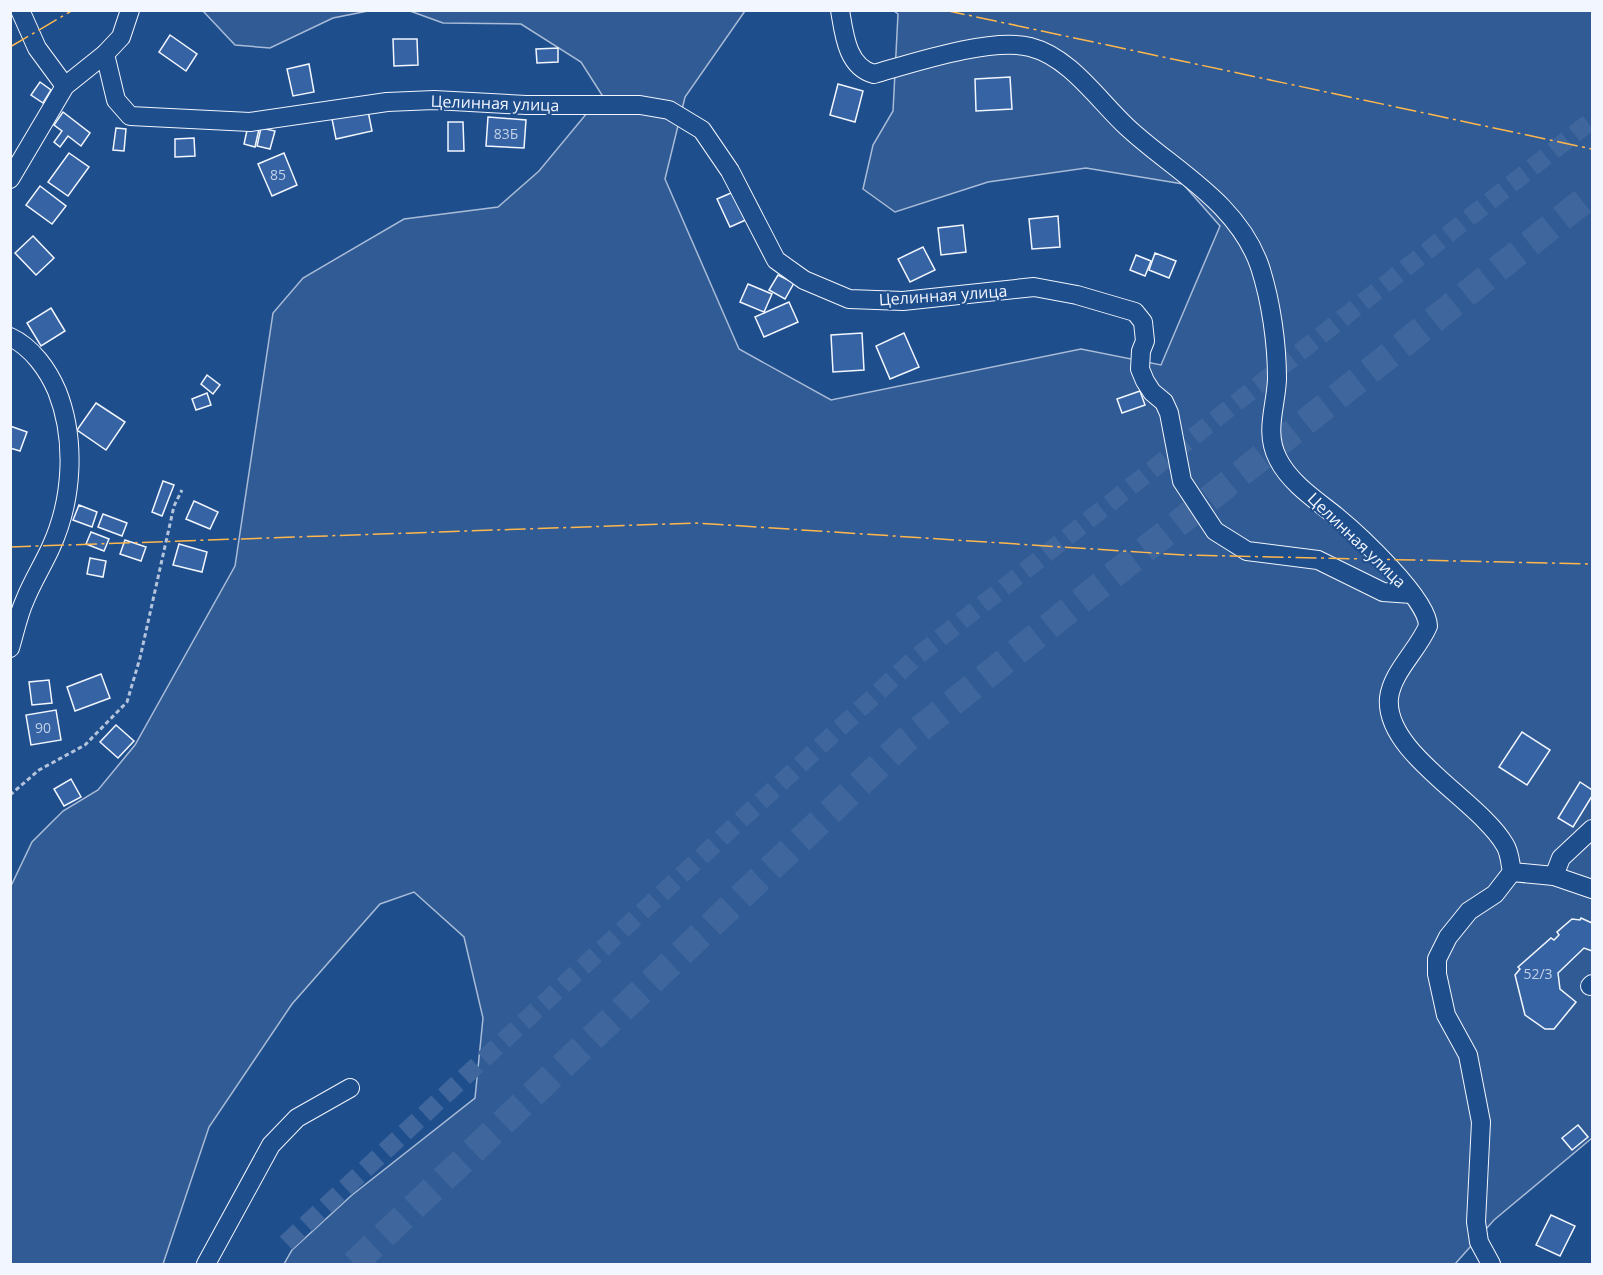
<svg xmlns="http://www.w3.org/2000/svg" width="1603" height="1275" viewBox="0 0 1603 1275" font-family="'Open Sans',sans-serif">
  <rect width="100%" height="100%" fill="#1f4e8c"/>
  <g fill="#305b95" stroke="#a8bbd7" stroke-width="1.5">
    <polygon points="203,11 368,11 333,18 270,48 235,45"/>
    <polygon points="410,11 745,11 685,97 665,179 739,349 831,400 1081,349 1161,365 1220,226 1183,184 1086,168 988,182 895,212 863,189 873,145 893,111 898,14 894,11 1592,11 1592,1138 1494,1220 1455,1264 284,1264 292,1250 352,1195 475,1098 483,1018 464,937 414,892 380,904 292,1004 209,1127 163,1264 11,1264 11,886 32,842 63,811 98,790 135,745 235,566 273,313 303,278 404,219 498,207 539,171 602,95 581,62 521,24 443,23"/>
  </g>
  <g fill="#3563a3" stroke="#f2f6ff" stroke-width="1.5">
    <polygon points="170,35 197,54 186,71 159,52"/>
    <polygon points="393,39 417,39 418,65 394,66"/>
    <polygon points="558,48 558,62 537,63 536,49"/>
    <polygon points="309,64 314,92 293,96 287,69"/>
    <polygon points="1010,77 1012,109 976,111 975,79"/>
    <polygon points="40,82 51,90 43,103 31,95"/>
    <polygon points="838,84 863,91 855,122 830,115"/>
    <polygon points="368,111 372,131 336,139 332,119"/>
    <polygon points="63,112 90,133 81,146 68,136 60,147 54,142 62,131 54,125"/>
    <polygon points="488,117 526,120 524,148 486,146"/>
    <polygon points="448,122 463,122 464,151 448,151"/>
    <polygon points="248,126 259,129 255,147 244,144"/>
    <polygon points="116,128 126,129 124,151 113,150"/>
    <polygon points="261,128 275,131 270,149 257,146"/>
    <polygon points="194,138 195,156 175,157 175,139"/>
    <polygon points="69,153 89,167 68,196 48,182"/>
    <polygon points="284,153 297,185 272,196 258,164"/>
    <polygon points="40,186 66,206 52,224 26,205"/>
    <polygon points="738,190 750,218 730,227 717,199"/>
    <polygon points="1058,216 1060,247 1032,249 1029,219"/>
    <polygon points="963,225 966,252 941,255 938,228"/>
    <polygon points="33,236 54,258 36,275 15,253"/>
    <polygon points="923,247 935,270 910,282 898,259"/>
    <polygon points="1155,253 1176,261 1169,278 1149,270"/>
    <polygon points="1136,255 1151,261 1145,276 1130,270"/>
    <polygon points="778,275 794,283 785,299 769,290"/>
    <polygon points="748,284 772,294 764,312 740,302"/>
    <polygon points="789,302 798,322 764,337 755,317"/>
    <polygon points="51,308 65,331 41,346 27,323"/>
    <polygon points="862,333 864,370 833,372 831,335"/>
    <polygon points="904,333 919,367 890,379 876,346"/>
    <polygon points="207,375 220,385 213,394 201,384"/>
    <polygon points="1140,391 1145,405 1122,413 1117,399"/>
    <polygon points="207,393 211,405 196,410 192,399"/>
    <polygon points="96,403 125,422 106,450 77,430"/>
    <polygon points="10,426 27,432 20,451 10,448"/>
    <polygon points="163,481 174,485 162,516 152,512"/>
    <polygon points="194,501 218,512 210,529 186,519"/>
    <polygon points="79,505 97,512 92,527 73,520"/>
    <polygon points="103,514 127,523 122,536 98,527"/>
    <polygon points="91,532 109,539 104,551 86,544"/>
    <polygon points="125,540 146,547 141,561 120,554"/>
    <polygon points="179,544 207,552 202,572 173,565"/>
    <polygon points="90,558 106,561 103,577 87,574"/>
    <polygon points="101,674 110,698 75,711 67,687"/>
    <polygon points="49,680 52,703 32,705 29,682"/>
    <polygon points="56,710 61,740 31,745 26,715"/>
    <polygon points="116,725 134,741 118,758 100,742"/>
    <polygon points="1522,732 1550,750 1527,785 1499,767"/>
    <polygon points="71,779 81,797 64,806 54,789"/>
    <polygon points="1580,782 1592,790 1592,796 1573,827 1558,818"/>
    <polygon points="1581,918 1592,923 1592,951 1584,948 1558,973 1560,989 1576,1002 1554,1029 1545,1029 1525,1015 1515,975 1520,969 1518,967 1551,938 1554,940 1559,935 1557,932 1572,919 1580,920"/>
    <polygon points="1578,1125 1588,1137 1572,1150 1562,1138"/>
    <polygon points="1551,1215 1575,1226 1560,1256 1536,1245"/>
  </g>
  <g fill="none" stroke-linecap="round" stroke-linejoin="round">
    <polyline stroke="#3f679d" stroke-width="18" stroke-dasharray="18 9" stroke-linecap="butt" points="286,1243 915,658 1592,120"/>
    <polyline stroke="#3f679d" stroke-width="27" stroke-dasharray="27 14" stroke-linecap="butt" points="354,1264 906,740 1592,194"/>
    <defs>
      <g id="minor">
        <polyline points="20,10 37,48 65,86"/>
        <path d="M840,10C844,34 847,67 874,74C913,63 991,37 1030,47C1070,57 1098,100 1127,127C1173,170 1238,202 1260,267C1271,301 1277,343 1277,379C1276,407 1264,432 1278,459C1290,483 1316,500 1336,516C1358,534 1428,599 1428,626C1418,650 1392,672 1389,698C1384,753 1479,800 1505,845C1510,853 1510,863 1512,872L1495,894L1469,911L1448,937L1437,959V974L1446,1015L1468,1055L1481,1122L1476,1222L1479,1242L1491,1264"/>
        <polyline points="105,54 116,100 130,116 250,122 387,102 434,100 526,105 640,105 669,110 702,130 730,171 776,260 804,280 849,299 903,301 1034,287 1077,295 1135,312 1143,322 1145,341 1141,351 1140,369 1145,381 1152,392 1164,402 1169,413 1182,481 1215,531 1247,551 1318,560 1383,592 1412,594"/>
        <polyline points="10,179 65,86 105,54 121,37 130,10"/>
        <path d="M10,337C32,347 48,370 57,391C76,439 73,499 51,547C43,565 32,582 25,600C18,615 15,632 10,648"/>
        <polyline points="1512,872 1554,876 1592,889"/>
        <polyline points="1554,876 1561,858 1592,829"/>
        <polyline points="1590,986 1592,984"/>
        <polyline points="206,1264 271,1145 297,1118 350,1088"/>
      </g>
    </defs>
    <use href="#minor" stroke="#f2f6ff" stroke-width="20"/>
    <polyline stroke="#b3c4dc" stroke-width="3" stroke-dasharray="4.5 3" stroke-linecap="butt" points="10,795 39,770 85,745 127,702 140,658 174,506 182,490"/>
    <use href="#minor" stroke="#1f4e8c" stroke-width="18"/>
    <g stroke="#ffb74d" stroke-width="1.5" stroke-dasharray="21 4.5 3 4.5" stroke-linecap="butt">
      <polyline points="944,10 1592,149"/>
      <polyline points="10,47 73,10"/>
      <polyline points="10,547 696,523 1184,555 1592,564"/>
    </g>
  </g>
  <g text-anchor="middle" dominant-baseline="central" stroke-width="4.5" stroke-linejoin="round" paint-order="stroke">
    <g font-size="14" fill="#c3d1e8">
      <text x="506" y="133">83Б</text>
      <text x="278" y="174">85</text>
      <text x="43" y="727">90</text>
      <text x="1538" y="973">52/3</text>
    </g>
    <g font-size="16" fill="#f2f6ff" stroke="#1f4e8c">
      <text transform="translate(495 103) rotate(2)">Целинная улица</text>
      <text transform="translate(943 295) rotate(-4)">Целинная улица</text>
      <text transform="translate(1357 540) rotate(44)">Целинная улица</text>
    </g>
  </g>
  <rect width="1603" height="1275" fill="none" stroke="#f2f6ff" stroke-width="24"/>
</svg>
